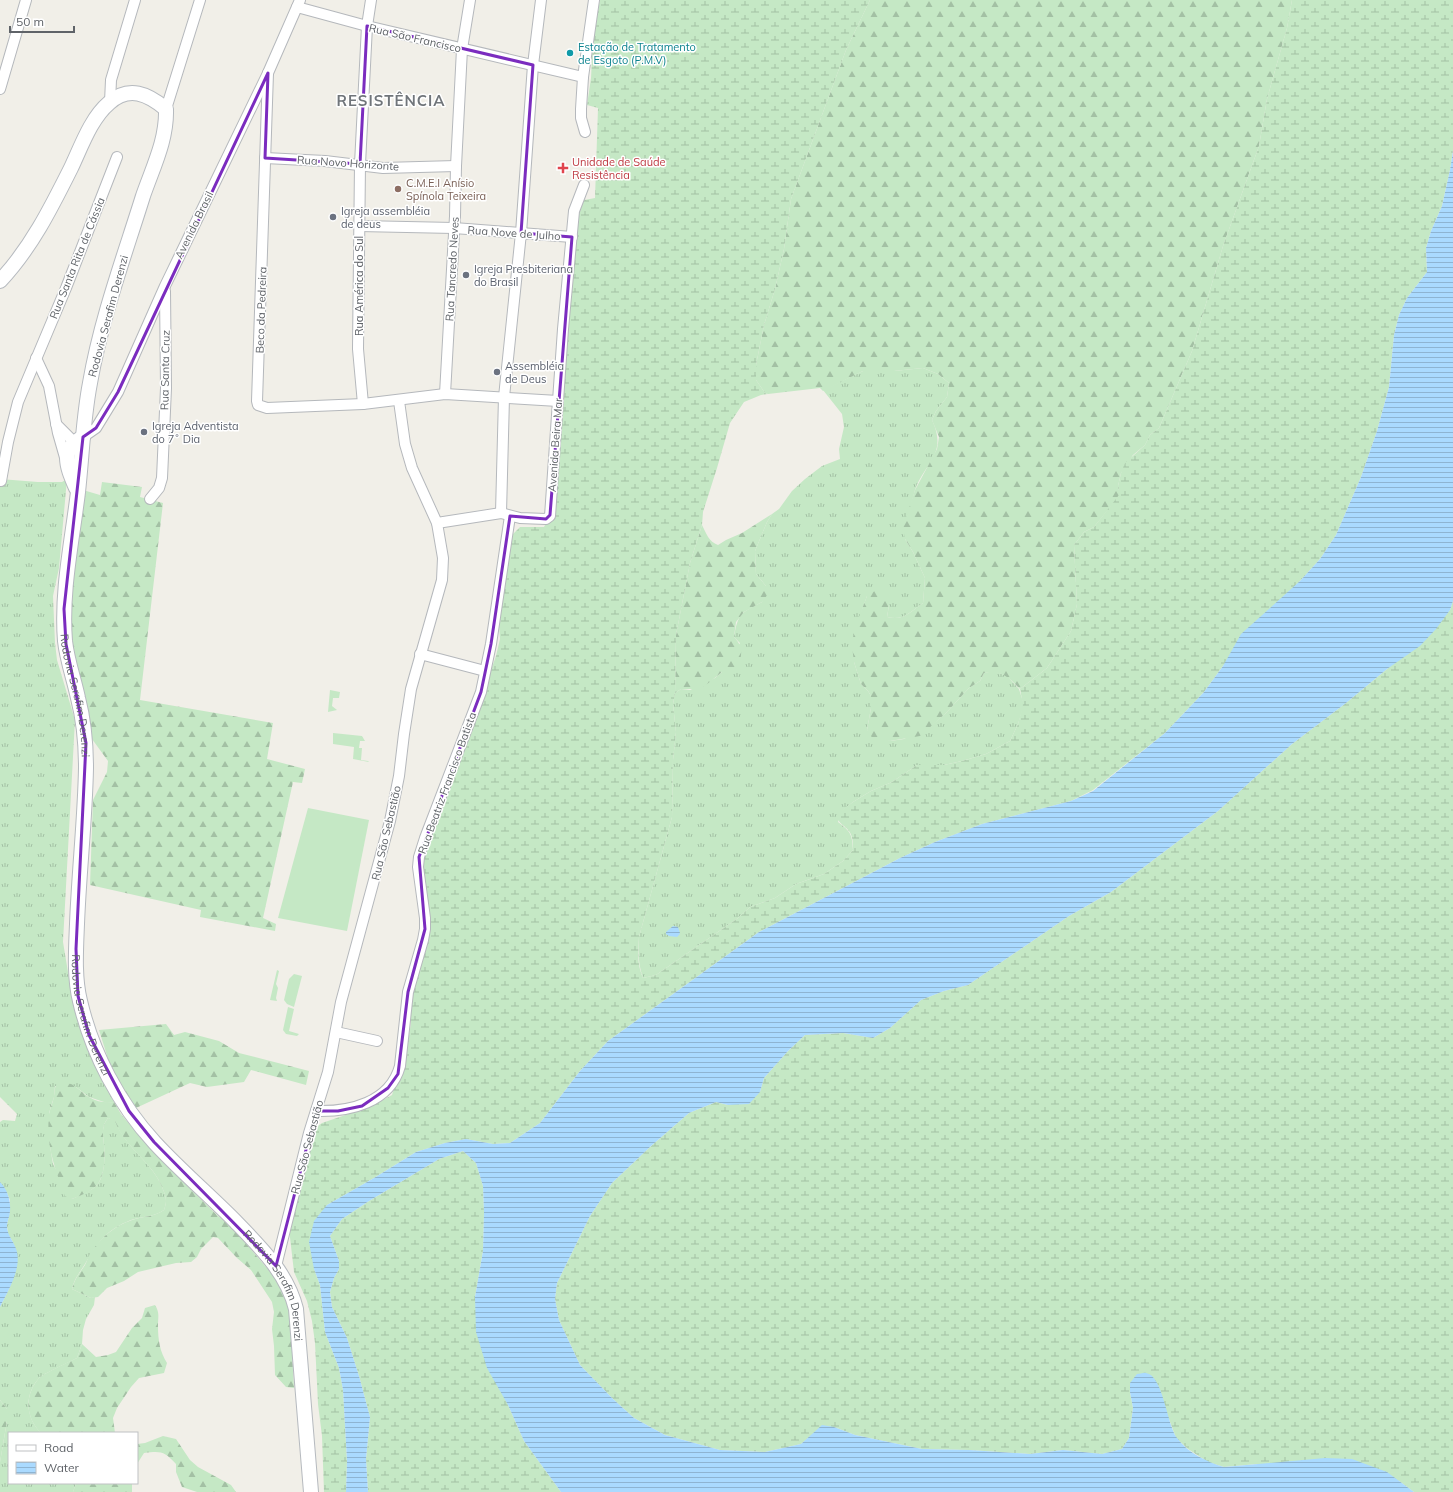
<svg xmlns="http://www.w3.org/2000/svg" width="1453" height="1492" viewBox="0 0 1453 1492" font-family="Mulish,sans-serif">
  <defs>
    <pattern id="grass-tufts" width="24" height="20" patternUnits="userSpaceOnUse"><rect width="24" height="20" fill="#c5e8c5"/><path d="M3 7l-1-3M5 7V3M7 7l1-3M15 17l-1-3M17 17v-4M19 17l1-3" fill="none" stroke="#a3c0a4"/></pattern>
    <pattern id="forest-firs" width="22" height="20" patternUnits="userSpaceOnUse"><rect width="22" height="20" fill="#c5e8c5"/><path d="M5 1l3.5 6h-7zM16 11l3.5 6h-7z" fill="#a3c0a4"/></pattern>
    <pattern id="wetland-marsh" width="20" height="14" patternUnits="userSpaceOnUse"><rect width="20" height="14" fill="#c5e8c5"/><path d="M1 5h8M5 5V1M11 12h8M15 12V8" fill="none" stroke="#a3c0a4"/></pattern>
    <pattern id="water-rules" width="6" height="5" patternUnits="userSpaceOnUse"><rect width="6" height="5" fill="#aadaff"/><path d="M0 2.5h6" fill="none" stroke="#8eb4d2"/></pattern>
  </defs>
  <rect width="100%" height="100%" fill="#f1efe8"/>
  <g fill="url(#grass-tufts)">
    <path d="M923,368L938,374L949,383L947,397L936,411L932,420C948,454 925,462 915,490C910,506 908,523 905,539L913,552L925,578L923,603C910,612 904,621 887,617L889,605L867,596L862,610L854,662L861,684L868,691L871,696V708L867,730L890,741L904,739L933,724L946,713L969,688L980,681L984,673L994,671L1007,676L1019,689L1024,705L1018,724L1010,741L986,754L962,761L944,765H917L892,782L871,791L853,802L842,811L838,822C851,832 852,834 853,850L843,861L824,874L796,884L775,898L750,907L738,918L656,975L643,978C638,964 638,952 639,937L672,817L673,760L676,732L673,704L675,693L681,689L690,690L715,678L722,672L740,643L734,637C738,613 741,613 762,602L766,586L756,574L755,551L767,522L772,514L779,509L792,491L805,479L822,466L840,459L839,449L844,427L842,414L823,390L863,371H894Z"/>
    <path d="M0,479L38,482H62L67,479L59,568L53,596L55,643L57,660L75,720L63,942L73,1002L80,1026L87,1046L99,1074L114,1102L107,1103L89,1097L76,1087L55,1086L54,1097L49,1113L50,1146L53,1164L72,1199C79,1196 93,1190 97,1185C105,1176 105,1156 104,1145C103,1134 101,1127 108,1118L115,1120C125,1149 155,1163 164,1192C165,1195 166,1198 166,1201C166,1204 165,1207 164,1210C154,1217 143,1216 131,1220C106,1230 98,1242 85,1264C79,1274 75,1277 72,1289L91,1298L95,1297L94,1305L86,1319L83,1330L82,1344L77,1358C70,1362 45,1373 40,1377C24,1394 25,1417 41,1433H9V1483H76L73,1492H0V1462L7,1421V1409L0,1400V1307L9,1289L16,1269L13,1242L8,1234L7,1225L10,1211V1200L7,1193L0,1182V1122L3,1120L15,1121L17,1114L0,1097Z"/>
  </g>
  <g fill="url(#forest-firs)">
    <path d="M870,0H1292L1287,28L1267,99L1259,146L1223,246L1192,351L1159,428L1150,435L1145,445L1133,455L1121,473L1118,486L1120,495L1094,527L1084,532L1074,545L1077,604L1071,631L1047,668L1020,689C1008,677 1002,670 984,673L980,681L969,688L946,713L920,736L890,741L873,739L867,730L871,708V696L868,691L861,684L854,662L852,646L854,630L867,596L880,587L888,591L889,605L887,617C904,621 910,612 923,603L925,578L913,552L905,539L903,527L915,490L937,449L939,437L932,420L936,411L947,397L949,383L938,374L923,368L894,371H863L823,391L820,388L768,394L765,393L756,380V365L764,325L775,289L784,249L791,199L846,50Z"/>
    <polygon points="102,482 142,487 140,497 163,503 140,700 273,723 267,759 305,769 302,783 293,782 263,918 276,924 275,931 200,917 201,910 90,885 93,800 107,772 108,761 92,739 70,641 68,603 83,490 100,495"/>
    <path d="M772,514L767,522L755,551L756,574L766,586L768,594L762,602L744,612L736,622L734,637C746,649 740,658 737,673L722,672L701,689H681L675,693L676,635L690,563L702,525C706,533 709,542 718,545L726,540L742,533Z"/>
    <polygon points="166,1024 174,1035 185,1032 219,1041 239,1053 309,1071 306,1085 251,1070 244,1082 207,1087 190,1083 136,1108 123,1090 109,1062 99,1030"/>
    <path d="M58,1082C62,1083 67,1083 71,1084C78,1087 83,1094 89,1097C97,1102 106,1103 114,1102L121,1114L136,1132L173,1172L218,1216L232,1227L277,1280L285,1294L290,1317L294,1388L286,1387L275,1375L274,1346L272,1329L274,1312L272,1302L251,1270L237,1258L218,1238L213,1237L201,1249L197,1257L191,1262L176,1263L138,1272L124,1281L107,1288L98,1297L91,1298L72,1289C75,1278 79,1274 85,1265C87,1261 88,1257 90,1254C100,1238 114,1226 132,1220C143,1216 154,1217 164,1210C165,1207 166,1204 166,1201C166,1198 165,1195 164,1192C155,1163 125,1149 115,1121L108,1118C101,1127 103,1134 104,1145C105,1157 105,1175 97,1185C92,1191 80,1196 72,1199L65,1196C54,1167 46,1145 49,1114C50,1108 53,1103 54,1096C55,1091 54,1087 58,1082Z"/>
    <path d="M155,1305C160,1313 158,1317 158,1326C158,1340 160,1352 167,1363L164,1373L139,1378L131,1387L117,1408L113,1418L115,1433H41C25,1417 24,1394 40,1377C45,1373 69,1362 77,1358L82,1344L96,1357L108,1355L116,1352L132,1328L142,1318L145,1308Z"/>
    <polygon points="0,1400 7,1409 7,1421 0,1462"/>
    <path d="M163,1436L176,1439L190,1460L198,1467L231,1485L236,1492H197L182,1487L176,1472V1464C164,1451 161,1451 144,1453L137,1464V1444L145,1443Z"/>
    <polygon points="76,1483 132,1483 132,1492 73,1492"/>
  </g>
  <g fill="url(#wetland-marsh)">
    <path d="M600,0H870L846,50L791,199L784,249L775,289L764,325L756,365V380L765,393L768,394L761,395L744,402L730,423L717,468L703,512L702,525L690,563L676,635L675,693L673,704L676,732L673,760L672,817L639,937C638,952 637,964 643,978L656,975L738,918L750,907L775,898L796,884L824,874L843,861L853,850C853,843 853,835 848,830C844,825 839,824 837,817L841,811L853,802L871,791L892,782L917,765H944L962,761L986,754L1010,741L1018,724L1023,705L1020,689L1047,668L1071,631L1077,604L1074,545L1084,532L1094,527L1119,495L1118,486L1121,473L1125,463L1145,445L1150,435L1159,428L1192,351L1223,246L1259,146L1267,99L1287,28L1292,0H1453V151L1450,170L1442,206L1431,231L1426,248L1427,272L1407,298L1399,315L1394,335L1389,387L1377,431L1361,477L1336,535L1320,559L1223,666L1204,692L1165,733L1093,790L1071,801L982,824L935,842L900,858L759,932L608,1041L580,1071L540,1123L510,1143L493,1144L466,1139L445,1143L416,1152L374,1178L327,1205L314,1269L320,1285L325,1332L339,1368L343,1390L347,1461L346,1492H324L322,1436L318,1404L315,1343L312,1321L307,1301L294,1272L289,1229L311,1131L322,1123L372,1106L392,1095L408,1042L411,1023V1003L413,988L426,941L422,863L428,834L471,734L481,707L485,687L496,656L500,639L498,610L511,536L520,527H544L551,513L555,439L579,201L595,198L598,108L587,105L591,78L593,39Z"/>
    <polygon points="1453,601 1453,1492 1414,1492 1399,1481 1257,1464 1224,1467 1208,1462 1188,1449 1176,1438 1169,1419 1130,1392 1133,1408 1129,1438 1122,1449 1102,1454 1063,1450 1030,1454 969,1450 922,1449 855,1435 834,1427 808,1438 801,1444 765,1452 720,1450 665,1435 634,1418 613,1399 580,1365 559,1320 555,1299 557,1283 590,1216 612,1183 651,1146 689,1113 716,1102 728,1105 760,1092 764,1078 788,1051 805,1035 843,1033 873,1038 890,1028 921,1000 944,991 968,985 1069,916 1111,892 1218,811 1292,744 1346,703 1387,669 1450,610"/>
    <polygon points="463,1151 476,1163 483,1186 484,1212 483,1251 475,1297 508,1405 524,1441 561,1492 368,1492 366,1459 370,1417 359,1376 347,1338 332,1307 330,1292 334,1278 339,1269 339,1261 330,1236 342,1219 369,1201 439,1159"/>
  </g>
  <g fill="#c5e8c5">
    <polygon points="330,690 340,692 339,698 333,698 332,706 337,710 328,712"/>
    <polygon points="333,733 362,736 365,741 360,741 359,748 362,748 361,760 368,761 369,762 353,759 354,747 333,744"/>
    <polygon points="308,808 369,820 347,931 278,918"/>
    <polygon points="277,970 279,971 276,984 278,988 276,998 277,1001 270,1000"/>
    <polygon points="294,974 302,976 294,1007 287,1004 284,1000 289,979"/>
    <polygon points="288,1007 294,1009 289,1031 299,1034 297,1036 286,1034 283,1030"/>
  </g>
  <g fill="url(#water-rules)">
    <path d="M1453,151V601L1450,610L1436,629L1420,646L1387,669L1346,703L1292,744L1218,811L1111,892L1069,916L968,985L944,991L921,1000L890,1028L873,1038L843,1033L805,1035L788,1051L764,1078L760,1092L749,1104L728,1105L716,1102L689,1113L651,1146L612,1183L590,1216L557,1283L555,1299L559,1320L580,1365L613,1399L634,1418L665,1435L720,1450L765,1452L801,1444L822,1425L834,1427L855,1435L922,1449L969,1450L1030,1454L1063,1450L1102,1454L1122,1449L1129,1438L1133,1408L1130,1392V1383L1137,1374C1140,1374 1144,1372 1146,1373C1163,1375 1167,1425 1177,1438C1188,1453 1207,1462 1224,1467L1325,1458L1352,1459L1387,1472L1414,1492H561L524,1441L508,1405L487,1368L476,1332L475,1297L483,1251L484,1212L483,1186L476,1163L463,1151L439,1159L369,1201L342,1219L330,1236L339,1261V1269L334,1278L330,1292L332,1307L347,1338L359,1376L370,1417L366,1459L368,1492H346L347,1461L343,1390L339,1368L325,1332L320,1285L314,1269L309,1242L314,1221L327,1205L374,1178L416,1152L445,1143L466,1139L493,1144L510,1143L540,1123L580,1071L608,1041L759,932L900,858L935,842L982,824L1071,801L1093,791L1165,733L1204,692L1223,666L1241,634L1300,581L1320,559L1336,535L1361,477L1377,431L1389,387L1394,335L1399,315L1407,298L1427,272L1426,248L1431,231L1442,206L1450,170Z"/>
    <polygon points="673,926 678,927 680,933 679,935 677,937 669,936 666,934 666,932"/>
    <path d="M0,1182C7,1189 11,1200 10,1211C10,1216 7,1221 7,1226C7,1236 15,1242 17,1252C21,1270 8,1291 0,1307Z"/>
  </g>
  <g fill="none" stroke-linecap="round" stroke-linejoin="round">
    <defs>
      <g id="minor">
        <polyline points="297,7 367,26 583,77"/>
        <polyline points="268,73 257,401 258,405 267,408 363,404 445,394 558,401"/>
        <polyline points="0,89 26,0"/>
        <polyline points="110,102 111,80 135,0"/>
        <polyline points="166,109 200,0"/>
        <polyline points="585,132 581,118 581,109 583,77 594,0"/>
        <polyline points="265,158 325,161 383,168 456,166"/>
        <polyline points="359,226 454,228 572,237"/>
        <polyline points="36,358 49,386 58,433 66,461"/>
        <polyline points="445,394 455,216 456,166 462,49 470,0"/>
        <polyline points="363,404 358,349 360,164 367,26 371,0"/>
        <polyline points="56,424 74,442"/>
        <polyline points="83,437 96,428 118,392 165,286 268,73 300,0"/>
        <polyline points="1,481 8,442 18,402 66,288 117,157"/>
        <polyline points="150,499 159,488 162,478 166,388 165,291"/>
        <polyline points="501,513 504,397 521,233 533,65 541,0"/>
        <polyline points="437,523 501,513 520,518 546,519 550,516 563,329 574,211 584,185"/>
        <polyline points="420,654 485,671"/>
        <polyline points="336,1032 377,1041"/>
        <path d="M316,1111C349,1112 390,1103 400,1066L408,992L423,940L425,929V918L418,867L419,857L425,838L481,692L491,644L510,516"/>
        <polyline points="276,1266 309,1133 328,1072 341,1002 390,821 399,776 404,734 411,689 442,580 443,558 437,523 412,468 405,444 399,401"/>
      </g>
      <g id="secondary">
        <path id="s1" d="M0,281C31,248 51,208 71,168C81,147 91,118 109,103C129,85 148,94 166,109C167,140 153,167 143,196C124,257 101,319 90,383C83,419 82,456 78,492C72,542 61,591 65,641C67,660 74,679 78,698C84,721 86,744 86,768C85,820 79,872 77,924C76,949 74,977 80,1001C92,1053 119,1104 155,1143C180,1170 208,1194 234,1220C259,1246 287,1272 296,1309L311,1492"/>
        <path d="M76,488C67,467 59,450 83,437"/>
      </g>
    </defs>
    <use href="#minor" stroke="#b5b8bc" stroke-width="12"/>
    <use href="#secondary" stroke="#b6babf" stroke-width="16"/>
    <use href="#minor" stroke="#fff" stroke-width="10"/>
    <use href="#secondary" stroke="#fff" stroke-width="14"/>
  </g>
  <path fill="none" stroke="#7b2cbf" stroke-width="3" stroke-linejoin="round" d="M367,26L533,65L521,233L572,237L550,515L546,519L510,516L491,644L481,692L419,857L425,929L408,992L398,1074L388,1088L362,1106L338,1111H316L276,1266L154,1142L129,1111L89,1035L78,996L76,949L86,743L66,644L64,609L83,437L96,428L118,392L268,73L265,158L360,164Z"/>
  <circle fill="#0f9aa8" stroke="#fff" stroke-width="1.5" cx="570" cy="53" r="4"/>
  <path fill="#e0444e" stroke="#fff" stroke-width="1.5" d="M561 162h4v4h4v4h-4v4h-4v-4h-4v-4h4z"/>
  <circle fill="#8d6e63" stroke="#fff" stroke-width="1.5" cx="398" cy="189" r="4"/>
  <g fill="#6b7280" stroke="#fff" stroke-width="1.5">
    <circle cx="333" cy="217" r="4"/>
    <circle cx="466" cy="275" r="4"/>
    <circle cx="497" cy="372" r="4"/>
    <circle cx="144" cy="432" r="4"/>
  </g>
  <g text-anchor="middle" dominant-baseline="central" stroke-width="3" stroke-linejoin="round" paint-order="stroke">
    <g font-size="11" fill="#5f6368" stroke="#fff">
      <text transform="translate(415 38) rotate(13)">Rua São Francisco</text>
      <text transform="translate(348 163) rotate(4)">Rua Novo Horizonte</text>
      <text transform="translate(194 225) rotate(-64)">Avenida Brasil</text>
      <text transform="translate(514 233) rotate(4)">Rua Nove de Julho</text>
      <text transform="translate(77 258) rotate(-68)">Rua Santa Rita de Cássia</text>
      <text transform="translate(452 269) rotate(-87)">Rua Tancredo Neves</text>
      <text transform="translate(359 286) rotate(-90)">Rua América do Sul</text>
      <text transform="translate(261 310) rotate(-88)">Beco da Pedreira</text>
      <text transform="translate(108 316) rotate(-75)">Rodovia Serafim Derenzi</text>
      <text transform="translate(165 370) rotate(-89)">Rua Santa Cruz</text>
      <text transform="translate(555 445) rotate(-86)">Avenida Beira Mar</text>
      <text stroke="none"><textPath href="#s1" startOffset="874">Rodovia Serafim Derenzi</textPath></text>
      <text transform="translate(447 783) rotate(-70)">Rua Beatriz Francisco Batista</text>
      <text transform="translate(386 833) rotate(-77)">Rua São Sebastião</text>
      <text stroke="none"><textPath href="#s1" startOffset="1197">Rodovia Serafim Derenzi</textPath></text>
      <text transform="translate(307 1147) rotate(-75)">Rua São Sebastião</text>
      <text stroke="none"><textPath href="#s1" startOffset="1533">Rodovia Serafim Derenzi</textPath></text>
    </g>
    <g font-size="11" fill="#0d838f" stroke="#fff" text-anchor="start">
      <text x="578" y="47">Estação de Tratamento<tspan x="578" dy="13">de Esgoto (P.M.V)</tspan></text>
    </g>
    <g font-size="11" fill="#be3a42" stroke="#fff" text-anchor="start">
      <text x="572" y="162">Unidade de Saúde<tspan x="572" dy="13">Resistência</tspan></text>
    </g>
    <g font-size="11" fill="#785e54" stroke="#fff" text-anchor="start">
      <text x="406" y="183">C.M.E.I Anísio<tspan x="406" dy="13">Spínola Teixeira</tspan></text>
    </g>
    <g font-size="11" fill="#5b616d" stroke="#fff" text-anchor="start">
      <text x="341" y="211">Igreja assembléia<tspan x="341" dy="13">de deus</tspan></text>
      <text x="474" y="269">Igreja Presbiteriana<tspan x="474" dy="13">do Brasil</tspan></text>
      <text x="505" y="366">Assembléia<tspan x="505" dy="13">de Deus</tspan></text>
      <text x="152" y="426">Igreja Adventista<tspan x="152" dy="13">do 7˚ Dia</tspan></text>
    </g>
    <g font-size="15" font-weight="bold" letter-spacing="1" fill="#70757a" stroke="#fff">
      <text x="391" y="100">RESISTÊNCIA</text>
    </g>
  </g>
  <rect x="8" y="1432" width="130" height="52" fill="#ffffff" stroke="#bfc1c3"/>
  <rect x="16" y="1445" width="20" height="6" fill="#ffffff" stroke="#bfc1c3"/>
  <text x="44" y="1452" font-size="12" fill="#5f6368">Road</text>
  <rect x="16" y="1462" width="20" height="12" fill="url(#water-rules)" stroke="#bfc1c3"/>
  <text x="44" y="1472" font-size="12" fill="#5f6368">Water</text>
  <path d="M10 26v6h64v-6" fill="none" stroke="#5f6368" stroke-width="2"/>
  <text x="16" y="26" font-size="12" fill="#5f6368" stroke="#ffffff" stroke-width="3" paint-order="stroke">50 m</text>
</svg>
